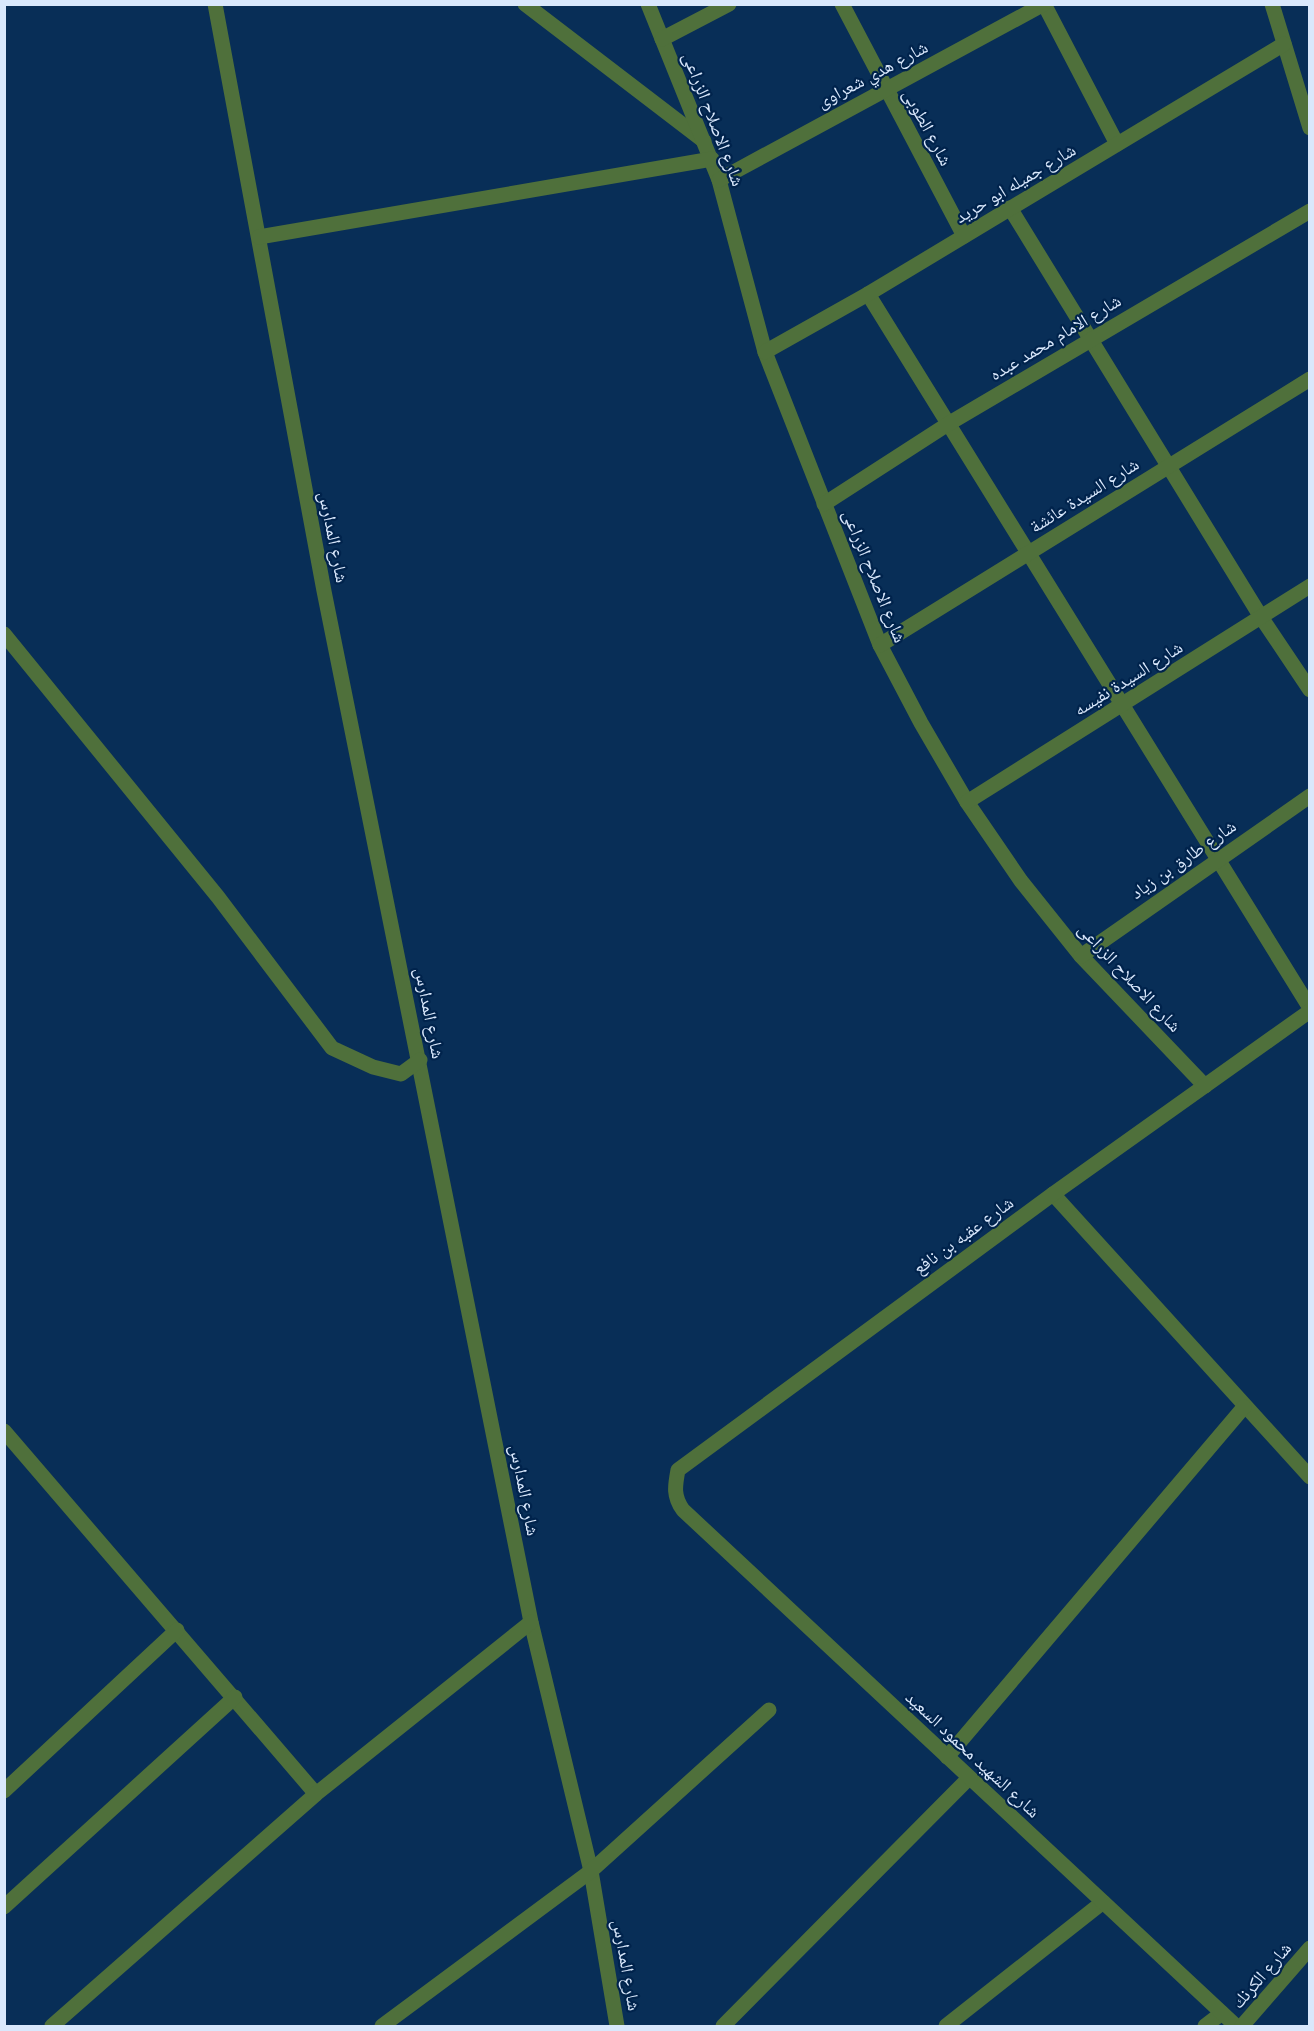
<svg xmlns="http://www.w3.org/2000/svg" width="1314" height="2031" viewBox="0 0 1314 2031" font-family="Raleway,'Noto Naskh Arabic',sans-serif">
  <rect width="100%" height="100%" fill="#082e57"/>
  <g fill="none" stroke-linecap="round" stroke-linejoin="round">
    <g stroke="#4f703b" stroke-width="15">
      <polyline points="215,4 324,591 531,1622 591,1871 617,2026"/>
      <polyline points="525,4 704,141"/>
      <polyline points="648,4 719,180 765,352 880,645 921,723 967,802 1021,881 1081,956 1205,1086"/>
      <polyline points="842,4 964,236"/>
      <polyline points="1044,4 1117,144"/>
      <polyline points="1272,4 1310,128"/>
      <polyline points="662,39 729,4"/>
      <polyline points="719,180 1044,4"/>
      <polyline points="1010,208 1261,617 1310,690"/>
      <polyline points="259,237 712,159"/>
      <polyline points="868,294 1310,1008"/>
      <polyline points="765,352 868,294 1284,44"/>
      <polyline points="824,504 948,424 1310,211"/>
      <polyline points="4,634 218,897 332,1048 373,1067 401,1074 420,1060"/>
      <polyline points="880,645 1310,379"/>
      <polyline points="967,802 1310,586"/>
      <polyline points="1081,956 1310,796"/>
      <polyline points="1053,1194 1310,1477"/>
      <polyline points="4,1431 316,1794"/>
      <polyline points="947,1757 1244,1407"/>
      <polyline points="4,1791 177,1630"/>
      <polyline points="4,1907 235,1697"/>
      <polyline points="52,2026 316,1794 531,1622"/>
      <polyline points="382,2026 591,1871 769,1710"/>
      <polyline points="723,2026 969,1778"/>
      <polyline points="946,2026 1103,1902"/>
      <polyline points="1205,2026 1222,2013"/>
      <path d="M1236,2026L683,1510C673,1496 675,1486 678,1470L1053,1194L1310,1011"/>
      <polyline points="1242,2026 1310,1948"/>
    </g>
  </g>
  <g text-anchor="middle" dominant-baseline="central" stroke-width="4.5" stroke-linejoin="round" paint-order="stroke">
    <g font-size="18" fill="#d9e8fc" stroke="#00234c">
      <text transform="translate(872 74) rotate(-28)">شارع هدي شعراوى</text>
      <text transform="translate(714 119) rotate(69)">شارع الاصلاح الزراعى</text>
      <text transform="translate(928 127) rotate(62)">شارع الطوبى</text>
      <text transform="translate(1015 183) rotate(-31)">شارع جميله ابو حريد</text>
      <text transform="translate(1055 337) rotate(-31)">شارع الامام محمد عبده</text>
      <text transform="translate(1084 495) rotate(-32)">شارع السيدة عائشة</text>
      <text transform="translate(334 537) rotate(79)">شارع المدارس</text>
      <text transform="translate(875 576) rotate(68)">شارع الاصلاح الزراعى</text>
      <text transform="translate(1128 678) rotate(-32)">شارع السيدة نفيسه</text>
      <text transform="translate(1183 859) rotate(-35)">شارع طارق بن زياد</text>
      <text transform="translate(1130 977) rotate(47)">شارع الاصلاح الزراعى</text>
      <text transform="translate(430 1013) rotate(79)">شارع المدارس</text>
      <text transform="translate(963 1235) rotate(-36)">شارع عقبه بن نافع</text>
      <text transform="translate(525 1490) rotate(79)">شارع المدارس</text>
      <text transform="translate(973 1754) rotate(43)">شارع الشهيد محمود السعيد</text>
      <text transform="translate(627 1965) rotate(80)">شارع المدارس</text>
      <text transform="translate(1261 1975) rotate(-49)">شارع الكرنك</text>
    </g>
  </g>
  <rect width="1314" height="2031" fill="none" stroke="#d9e8fc" stroke-width="12"/>
</svg>
